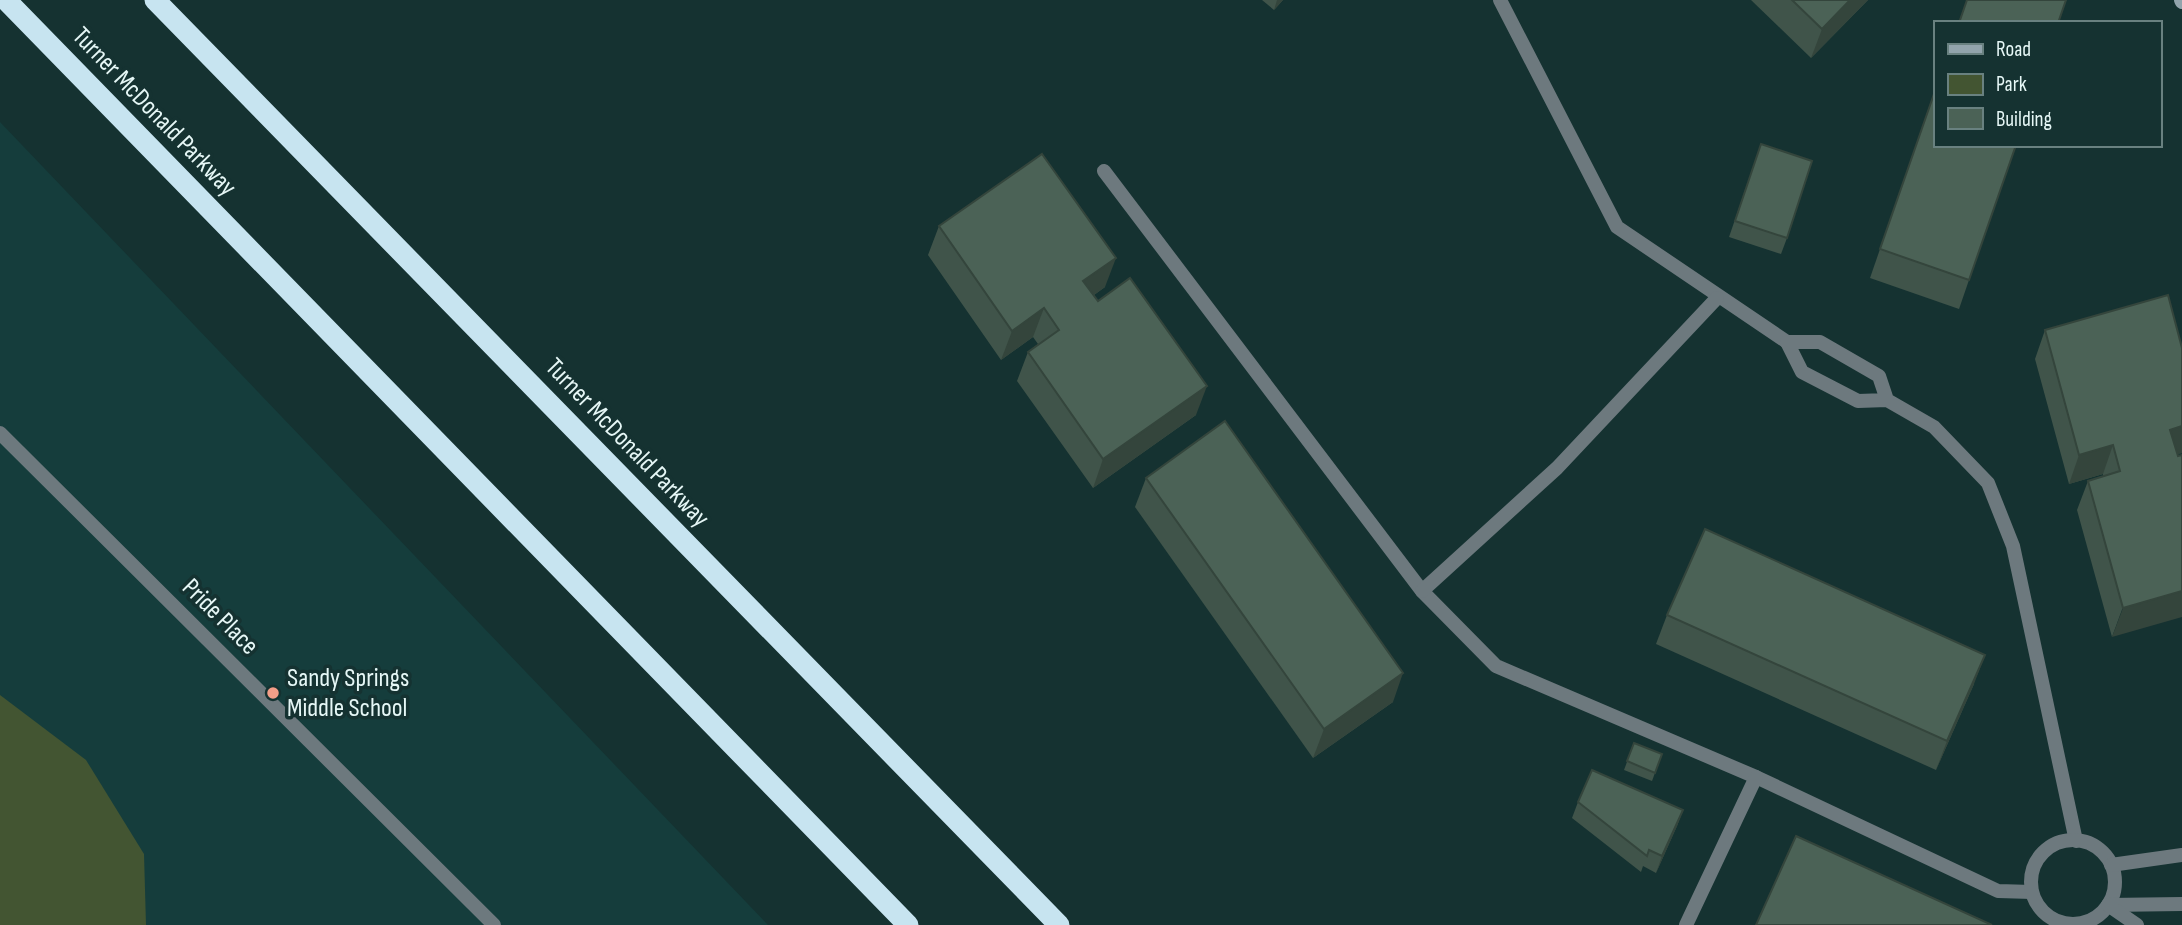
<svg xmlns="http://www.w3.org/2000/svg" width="2182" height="925" viewBox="0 0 2182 925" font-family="'Sofia Sans Condensed',sans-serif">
  <rect width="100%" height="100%" fill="#153231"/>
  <polygon fill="#153d3c" points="0,122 325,462 768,925 0,925"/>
  <polygon fill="#435532" points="0,695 86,760 144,854 146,925 0,925"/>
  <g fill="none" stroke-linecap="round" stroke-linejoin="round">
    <g stroke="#6d797e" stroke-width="14">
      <polyline points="1500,0 1617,227 1787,342"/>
      <polyline points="1104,171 1422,591 1496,666 1756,777 1998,891 2032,892"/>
      <polyline points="1887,400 1879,376 1820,342 1787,342 1802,372 1858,401 1887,400 1934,427 1988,483 2013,546 2076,841"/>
      <polyline points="1422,591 1557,468 1717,298"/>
      <circle cx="2073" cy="882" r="42"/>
      <polyline points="2111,865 2182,855"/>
      <polyline points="2108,905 2182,904"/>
      <polyline points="2108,905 2137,925"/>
      <polyline points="1686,925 1756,777"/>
    </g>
    <polyline stroke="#6d797e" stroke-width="14" points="0,433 494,925"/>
    <polyline stroke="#92a4ac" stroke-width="14" points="2181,0 2182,2"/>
    <g stroke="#c7e4f0" stroke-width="21">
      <polyline points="6,0 908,925"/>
      <polyline points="155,0 1059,925"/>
    </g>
  </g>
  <g fill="#40544a">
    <polygon points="1262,0 1283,0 1274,10"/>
    <polygon points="1751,0 1868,0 1811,58"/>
    <polygon points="1935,90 1969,280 1959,309 1870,278"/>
    <polygon points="1761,144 1787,238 1781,254 1729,237"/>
    <polygon points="939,226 1105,287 1094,295 1098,301 1196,415 1093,488 1017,381 1028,352 1038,344 1033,337 1001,360 928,255"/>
    <polygon points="2045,330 2182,348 2182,453 2177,454 2178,456 2112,637 2077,510 2088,481 2103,476 2103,474 2069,484 2035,359"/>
    <polygon points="1146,478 1393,702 1313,758 1135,507"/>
    <polygon points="1667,615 1974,684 1936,770 1656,644"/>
    <polygon points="1634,743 1662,754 1652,781 1624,770"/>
    <polygon points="1578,802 1683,810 1677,826 1656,873 1643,866 1641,872 1572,818"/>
  </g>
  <g fill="#34453c">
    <polygon points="1277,0 1283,0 1274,10"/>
    <polygon points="1850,0 1868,0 1811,58 1822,29"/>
    <polygon points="1116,258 1105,287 1073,310 1083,281"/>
    <polygon points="1044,308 1033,337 1001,360 1012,331"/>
    <polygon points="1207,386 1196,415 1093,488 1103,459"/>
    <polygon points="2182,426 2182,453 2160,459 2170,430"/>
    <polygon points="2113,445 2103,474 2069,484 2079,455"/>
    <polygon points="2182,591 2182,617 2112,637 2123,608"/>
    <polygon points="1985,655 1974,684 1936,770 1947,741"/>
    <polygon points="1403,673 1393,702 1313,758 1324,729"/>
    <polygon points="1683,810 1677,826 1656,873 1662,856"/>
  </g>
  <g fill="#4b6256" stroke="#34453c" stroke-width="2">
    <polygon points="1792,0 1850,0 1822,29"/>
    <polygon points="1967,0 2066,0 2058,23 1959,23"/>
    <polygon points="1935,91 1935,145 2016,145 1969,280 1880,249"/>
    <polygon points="1761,144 1812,161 1787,238 1735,221"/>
    <polygon points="1042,154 1116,258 1083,281 1098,301 1130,278 1207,386 1103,459 1028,352 1059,330 1044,308 1012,331 939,226"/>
    <polygon points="2168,295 2182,348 2182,426 2170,430 2178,456 2182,455 2182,591 2123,608 2088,481 2120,471 2113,445 2079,455 2045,330"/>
    <polygon points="1225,421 1403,673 1324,729 1146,478"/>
    <polygon points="1705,529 1985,655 1947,741 1667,615"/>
    <polygon points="1634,743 1662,754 1655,773 1627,761"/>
    <polygon points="1592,770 1683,810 1662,856 1649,850 1647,856 1578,802"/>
    <polygon points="1796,836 1992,925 1756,925"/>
  </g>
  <circle fill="#f49e88" stroke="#153231" stroke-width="2.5" cx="273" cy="693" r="7"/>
  <g text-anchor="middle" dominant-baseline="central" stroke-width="7" stroke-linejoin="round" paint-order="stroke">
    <g font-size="26" fill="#e6f7f6" stroke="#153231">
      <text transform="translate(154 112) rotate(46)">Turner McDonald Parkway</text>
      <text transform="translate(627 443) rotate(46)">Turner McDonald Parkway</text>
      <text transform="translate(220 617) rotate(45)">Pride Place</text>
    </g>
    <g font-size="26" fill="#e6f7f6" stroke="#153231" text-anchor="start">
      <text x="287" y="678">Sandy Springs<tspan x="287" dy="30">Middle School</tspan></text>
    </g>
  </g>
  <rect x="1934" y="21" width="228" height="126" fill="#153231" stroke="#698180" stroke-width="2"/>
  <rect x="1948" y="44" width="35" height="10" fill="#92a4ac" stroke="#698180" stroke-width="2"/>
  <text x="1996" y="56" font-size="21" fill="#e6f7f6">Road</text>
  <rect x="1948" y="74" width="35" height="21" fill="#435532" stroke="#698180" stroke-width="2"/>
  <text x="1996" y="91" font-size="21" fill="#e6f7f6">Park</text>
  <rect x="1948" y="108" width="35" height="21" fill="#4b6256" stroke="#698180" stroke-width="2"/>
  <text x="1996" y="126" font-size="21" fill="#e6f7f6">Building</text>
</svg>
